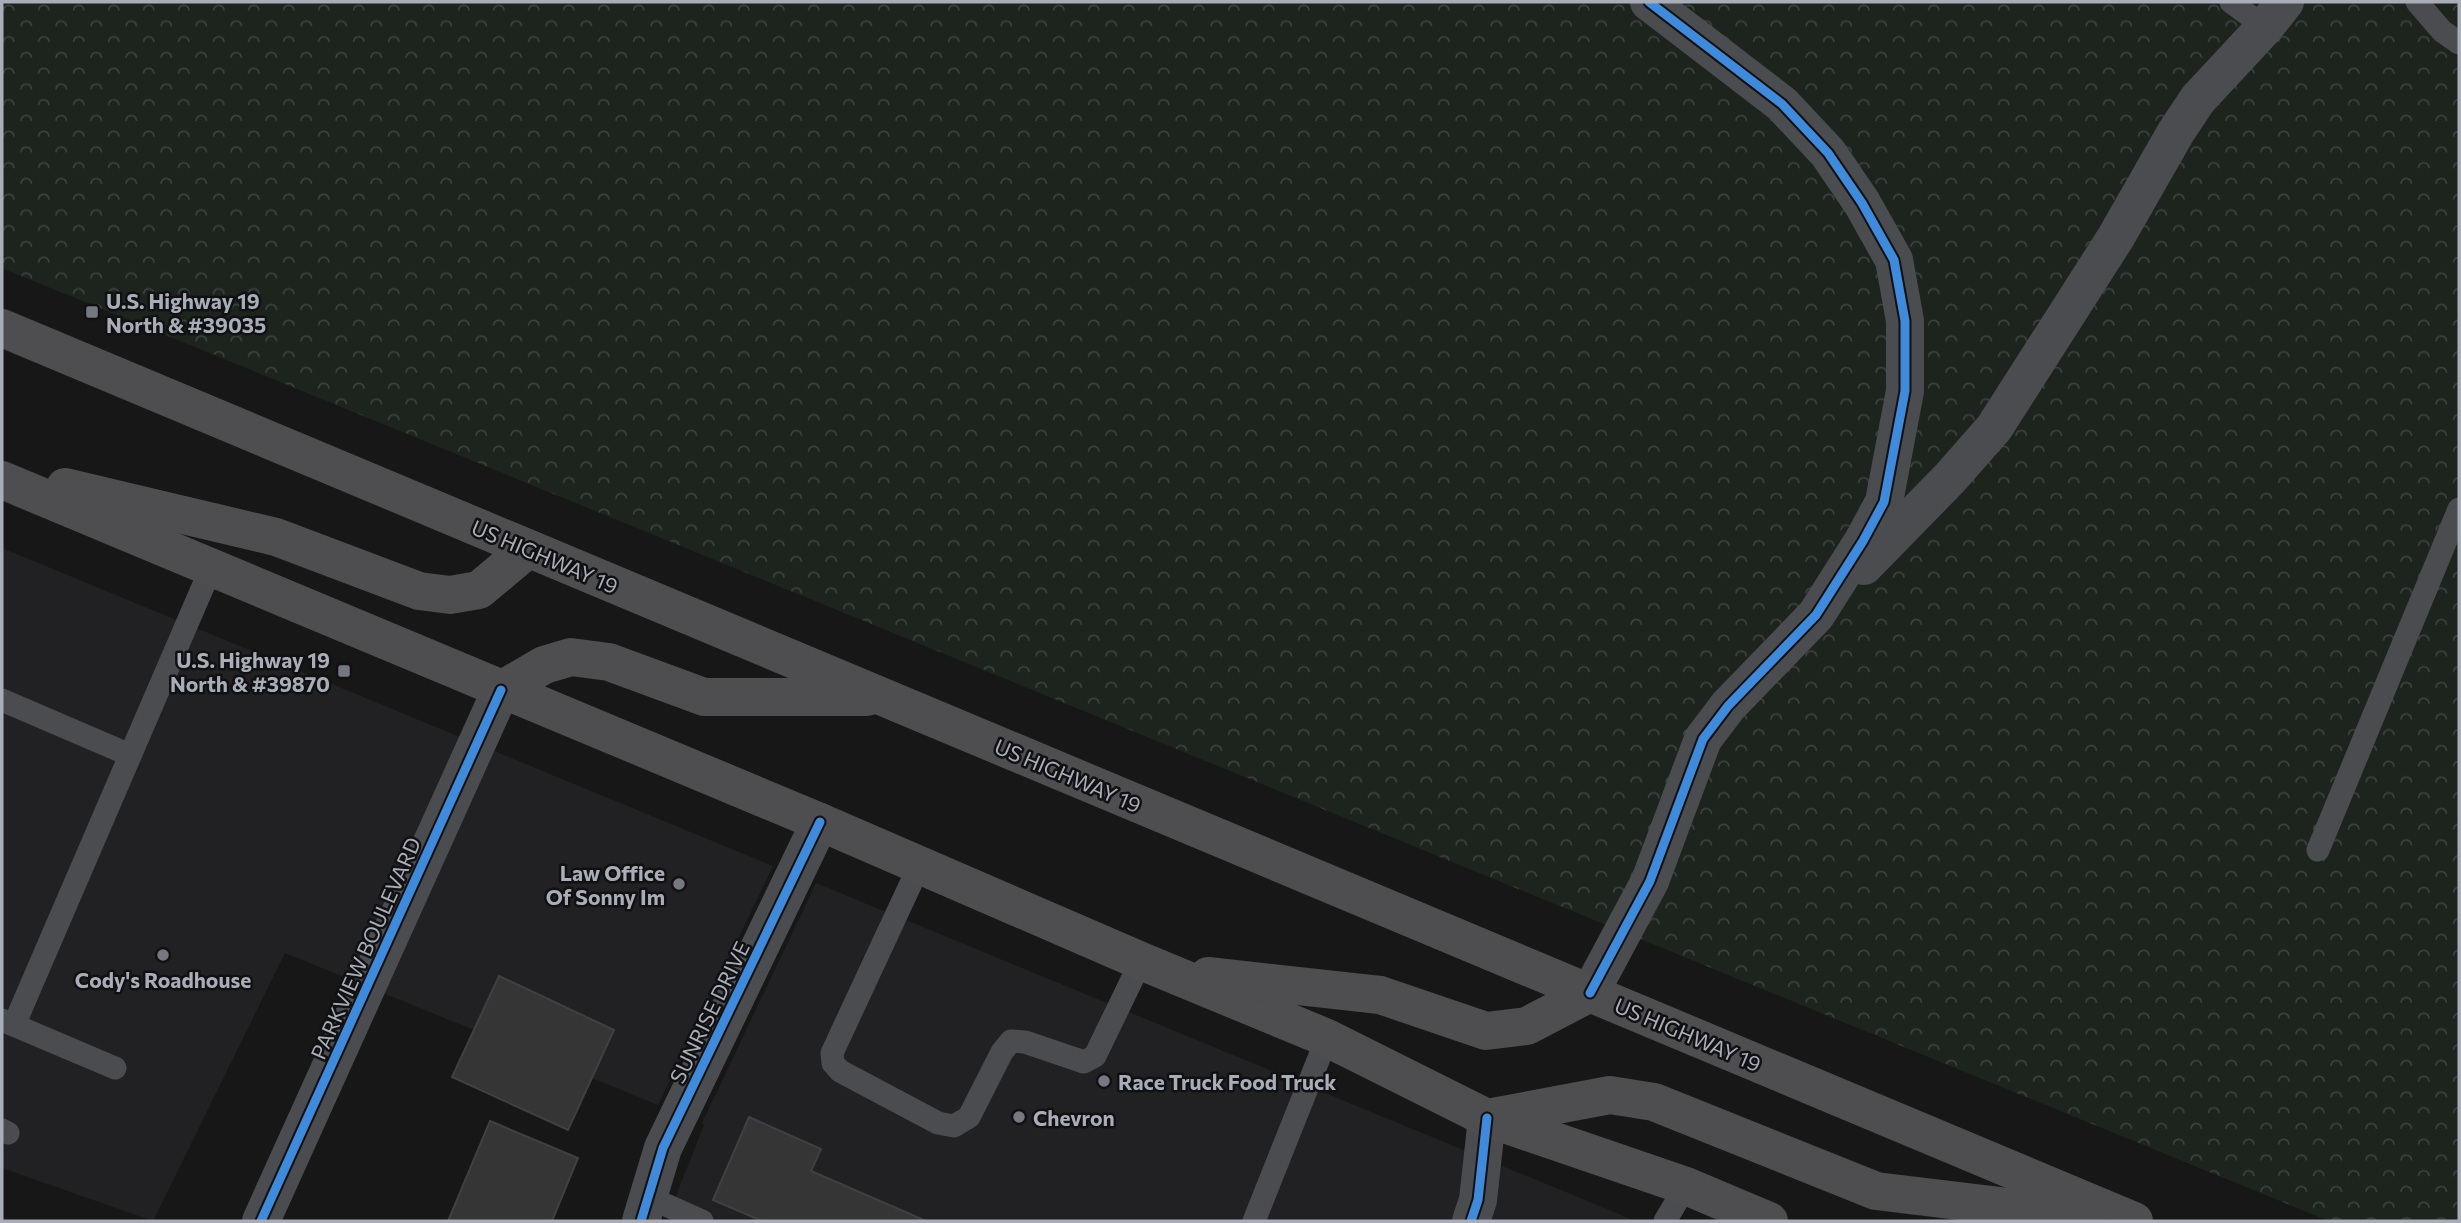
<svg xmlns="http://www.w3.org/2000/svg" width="2461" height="1223" viewBox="0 0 2461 1223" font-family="Commissioner,sans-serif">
  <defs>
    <pattern id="park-crowns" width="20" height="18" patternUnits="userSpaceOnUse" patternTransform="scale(1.75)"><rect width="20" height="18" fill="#1d241e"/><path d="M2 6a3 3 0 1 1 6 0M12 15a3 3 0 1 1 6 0" fill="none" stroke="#3b413d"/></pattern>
  </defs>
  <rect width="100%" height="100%" fill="#171717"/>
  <g fill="#212123">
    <polygon points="2,548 773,866 658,1105 285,953 153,1221 2,1168"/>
    <polygon points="816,883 1636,1221 666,1221 704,1125 702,1123"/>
  </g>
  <polygon fill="url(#park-crowns)" points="2,2 2459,2 2459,1221 2329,1221 2,268"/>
  <g fill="#353536" stroke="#3f4043" stroke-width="2">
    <polygon points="499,976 614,1030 568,1130 452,1077"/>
    <polygon points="749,1117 821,1149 811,1171 926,1221 762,1221 713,1200"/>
    <polygon points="490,1121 578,1158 552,1221 448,1221"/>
  </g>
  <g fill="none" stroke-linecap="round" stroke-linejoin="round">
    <g stroke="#4b4c50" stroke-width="23">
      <polyline points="2231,2 2265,27"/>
      <polyline points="2417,2 2442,31 2459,43"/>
      <polyline points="2,700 130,755"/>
      <polyline points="2318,850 2459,509"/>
      <polyline points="920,864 832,1053 833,1063 840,1071 938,1123 954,1126 969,1117 1002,1052 1011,1041 1025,1042 1084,1062 1095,1056 1141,961"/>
      <polyline points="2,1020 115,1068"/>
      <polyline points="14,1025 211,568"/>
      <polyline points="2,1130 8,1133"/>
      <polyline points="648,1197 702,1221"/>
      <polyline points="1254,1221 1327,1038"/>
      <polyline points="1665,1221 1686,1186"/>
    </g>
    <g stroke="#4b4c50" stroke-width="38">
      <polyline points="1864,566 1950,478 1994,428 2116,237 2176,132 2198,99 2265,27 2285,2"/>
      <polyline points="1590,993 1650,881 1703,739 1728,706 1816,615 1863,541 1884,502 1905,391 1905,321 1894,260 1862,203 1828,153 1782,104 1649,2"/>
      <polyline points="261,1221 501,690"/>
      <polyline points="641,1221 663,1148 820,822"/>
      <polyline points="1471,1221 1478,1200 1487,1118"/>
    </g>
    <g stroke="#4e4e51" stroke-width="38">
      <polyline points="2,328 2134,1221"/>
      <polyline points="2,480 820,822 1141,961 1327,1038 1487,1118 1686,1186 1769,1221"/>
      <polyline points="65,487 276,537 419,591 450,595 479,590 528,549"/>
      <polyline points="501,690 544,665 571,657 609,662 704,697 867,697"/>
      <polyline points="1208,976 1380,995 1486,1031 1527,1026 1590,993"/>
      <polyline points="1493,1117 1610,1095 1654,1102 1876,1191 2090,1217"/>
    </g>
    <defs>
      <g id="cycleway">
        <polyline points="1590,993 1650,881 1703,739 1728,706 1816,615 1863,541 1884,502 1905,391 1905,321 1894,260 1862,203 1828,153 1782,104 1649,2"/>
        <polyline points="261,1221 501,690"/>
        <polyline points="641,1221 663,1148 820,822"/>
        <polyline points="1471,1221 1478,1200 1487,1118"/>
      </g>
    </defs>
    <use href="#cycleway" stroke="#111113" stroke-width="13"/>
    <use href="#cycleway" stroke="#408adc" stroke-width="9"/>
  </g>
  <g fill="#757880" stroke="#111113" stroke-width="2.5">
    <rect x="85" y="305" width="14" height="14" rx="3.5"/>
    <rect x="337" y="664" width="14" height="14" rx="3.5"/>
    <circle cx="679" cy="884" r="7"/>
    <circle cx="163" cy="955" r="7"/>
    <circle cx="1104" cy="1081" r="7"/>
    <circle cx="1019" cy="1117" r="7"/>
  </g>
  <g text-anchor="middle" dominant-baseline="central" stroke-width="5" stroke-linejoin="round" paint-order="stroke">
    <g font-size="21" font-weight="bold" fill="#a8adb8" stroke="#111113" text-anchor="start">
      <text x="106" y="300">U.S. Highway 19<tspan x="106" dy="24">North &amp; #39035</tspan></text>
      <text x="330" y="659" text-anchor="end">U.S. Highway 19<tspan x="330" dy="24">North &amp; #39870</tspan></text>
      <text x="665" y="872" text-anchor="end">Law Office<tspan x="665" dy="24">Of Sonny Im</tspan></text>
      <text x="163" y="979" text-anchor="middle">Cody's Roadhouse</text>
      <text x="1118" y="1081">Race Truck Food Truck</text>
      <text x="1033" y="1117">Chevron</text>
    </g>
    <g font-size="21" fill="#a8adb8" stroke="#111113">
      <text transform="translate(545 556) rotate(23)">US HIGHWAY 19</text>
      <text transform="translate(1068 775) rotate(23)">US HIGHWAY 19</text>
      <text transform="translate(365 948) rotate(-66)">PARKVIEW BOULEVARD</text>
      <text transform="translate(709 1012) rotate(-64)">SUNRISE DRIVE</text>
      <text transform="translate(1688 1034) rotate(23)">US HIGHWAY 19</text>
    </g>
  </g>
  <rect width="2461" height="1223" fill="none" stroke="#a8adb8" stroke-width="7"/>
</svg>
